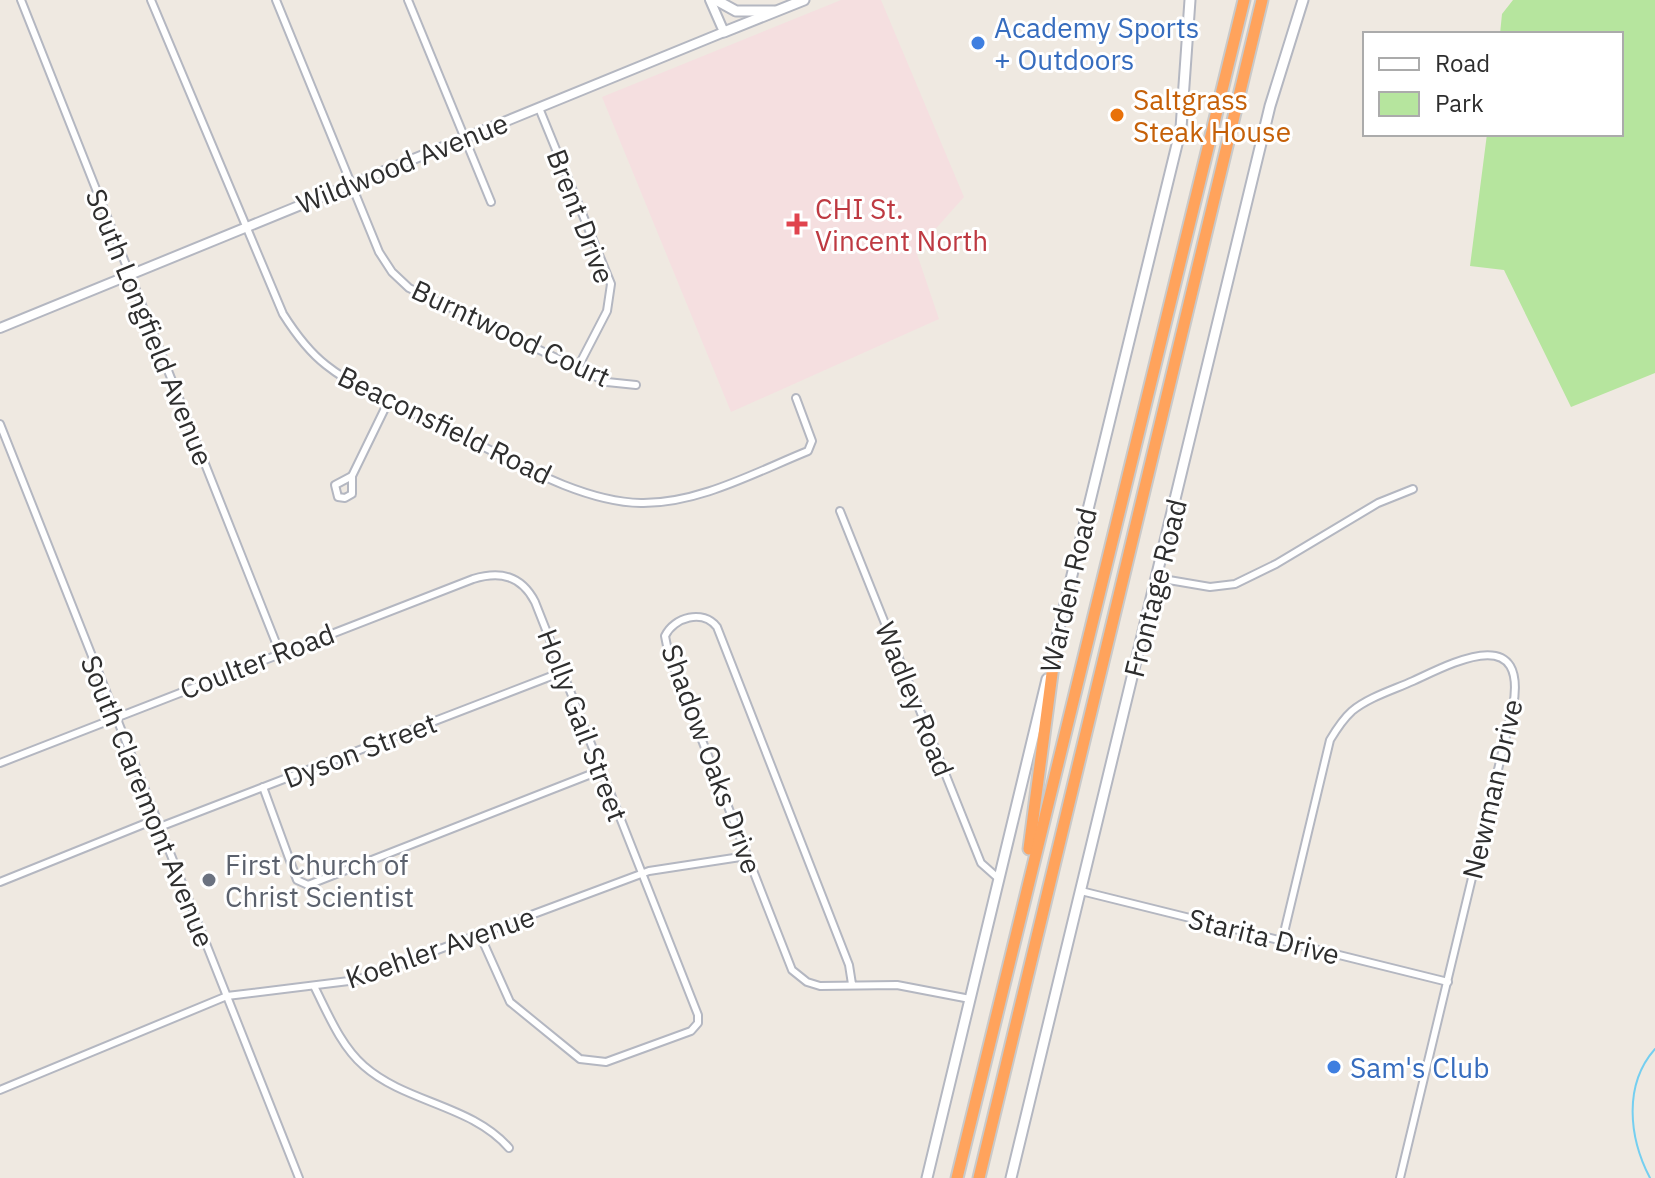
<svg xmlns="http://www.w3.org/2000/svg" width="1655" height="1178" viewBox="0 0 1655 1178" font-family="'IBM Plex Sans',sans-serif">
  <rect width="100%" height="100%" fill="#efe9e1"/>
  <polygon fill="#f5dfe0" points="841,0 881,0 964,197 916,251 939,319 731,412 602,97"/>
  <polygon fill="#b6e59e" points="1513,0 1655,0 1655,373 1571,407 1504,270 1470,266 1487,134 1621,134 1621,34 1500,34 1502,14"/>
  <g fill="none" stroke-linecap="round" stroke-linejoin="round">
    <path stroke="#75cff0" stroke-width="2" d="M1650,1178C1629,1138 1623,1085 1655,1049"/>
    <defs>
      <g id="minor">
        <polyline points="21,0 280,653"/>
        <path d="M151,0L283,314C295,333 308,351 326,365C360,392 405,408 444,427C502,454 576,502 641,503C698,504 756,472 808,451L812,441L796,398"/>
        <polyline points="276,0 379,252 392,272 409,288 607,382 636,385"/>
        <polyline points="408,0 491,202"/>
        <polyline points="539,108 611,284 607,311 578,367"/>
        <polyline points="0,424 299,1178"/>
        <polyline points="352,476 389,400"/>
        <polygon points="352,476 352,494 345,498 338,497 335,485"/>
        <polyline points="840,511 981,863 999,879"/>
        <polyline points="1157,578 1210,587 1235,584 1276,564 1378,503 1413,489"/>
        <path d="M0,763L473,579C500,571 521,575 535,602L698,1015V1023L691,1031L606,1062L580,1059L510,1002L480,935"/>
        <polyline points="263,787 297,880 308,885 599,771"/>
        <polyline points="157,828 562,672"/>
        <polyline points="0,882 154,820"/>
        <polyline points="1081,891 1448,982"/>
        <path d="M1282,941L1330,740C1336,730 1343,719 1352,711C1369,697 1393,690 1413,681C1452,663 1528,622 1513,707L1400,1178"/>
        <path d="M852,984L849,965L717,627C703,609 674,617 665,636L669,656L792,970L807,982L820,986L897,985L970,999"/>
        <path d="M315,988C328,1014 341,1046 364,1066C406,1103 472,1105 509,1148"/>
        <polyline points="0,1090 227,996 357,980 649,871 747,856"/>
      </g>
      <polyline id="tertiary" points="0,328 724,32 710,0"/>
      <g id="secondary">
        <polyline points="716,0 736,11 774,11"/>
        <polyline points="724,32 804,0"/>
        <polyline points="1054,649 1181,128 1190,0"/>
        <polyline points="927,1178 1047,679"/>
        <polyline points="1011,1178 1270,106 1303,0"/>
      </g>
      <g id="motorway">
        <polyline points="1029,849 1056,643"/>
        <polyline points="957,1178 1244,0"/>
        <polyline points="979,1178 1262,0"/>
      </g>
    </defs>
    <use href="#minor" stroke="#b4b7c1" stroke-width="10"/>
    <use href="#tertiary" stroke="#b4b7c1" stroke-width="12"/>
    <use href="#secondary" stroke="#b4b7c1" stroke-width="13"/>
    <use href="#motorway" stroke="#c9c9c9" stroke-width="15"/>
    <use href="#minor" stroke="#fff" stroke-width="6"/>
    <use href="#tertiary" stroke="#fff" stroke-width="8"/>
    <use href="#secondary" stroke="#fff" stroke-width="9"/>
    <use href="#motorway" stroke="#ffa35c" stroke-width="11"/>
  </g>
  <g fill="#3f7fe0" stroke="#fff" stroke-width="3">
    <circle cx="978" cy="43" r="8"/>
    <circle cx="1334" cy="1067" r="8"/>
  </g>
  <circle fill="#e8710a" stroke="#fff" stroke-width="3" cx="1117" cy="115" r="8"/>
  <path fill="#e0444e" stroke="#fff" stroke-width="3" d="M793 212h8v8h8v8h-8v8h-8v-8h-8v-8h8z"/>
  <circle fill="#6b7280" stroke="#fff" stroke-width="3" cx="209" cy="880" r="8"/>
  <g text-anchor="middle" dominant-baseline="central" stroke-width="6" stroke-linejoin="round" paint-order="stroke">
    <g font-size="28" fill="#366cbe" stroke="#fff" text-anchor="start">
      <text x="994" y="27">Academy Sports<tspan x="994" dy="32">+ Outdoors</tspan></text>
      <text x="1350" y="1067">Sam's Club</text>
    </g>
    <g font-size="28" fill="#c56008" stroke="#fff" text-anchor="start">
      <text x="1133" y="99">Saltgrass<tspan x="1133" dy="32">Steak House</tspan></text>
    </g>
    <g font-size="28" fill="#2e2e2e" stroke="#fff">
      <text transform="translate(402 163) rotate(-22)">Wildwood Avenue</text>
      <text transform="translate(581 216) rotate(69)">Brent Drive</text>
      <text transform="translate(150 327) rotate(68)">South Longfield Avenue</text>
      <text transform="translate(511 333) rotate(25)">Burntwood Court</text>
      <text transform="translate(445 425) rotate(26)">Beaconsfield Road</text>
      <text transform="translate(1155 588) rotate(-76)">Frontage Road</text>
      <text transform="translate(1068 590) rotate(-77)">Warden Road</text>
      <text transform="translate(257 661) rotate(-21)">Coulter Road</text>
      <text transform="translate(915 699) rotate(68)">Wadley Road</text>
      <text transform="translate(583 725) rotate(69)">Holly Gail Street</text>
      <text transform="translate(360 750) rotate(-21)">Dyson Street</text>
      <text transform="translate(712 759) rotate(70)">Shadow Oaks Drive</text>
      <text transform="translate(1492 789) rotate(-77)">Newman Drive</text>
      <text transform="translate(148 801) rotate(68)">South Claremont Avenue</text>
      <text transform="translate(1264 936) rotate(14)">Starita Drive</text>
      <text transform="translate(440 947) rotate(-19)">Koehler Avenue</text>
    </g>
    <g font-size="28" fill="#be3a42" stroke="#fff" text-anchor="start">
      <text x="815" y="208">CHI St.<tspan x="815" dy="32">Vincent North</tspan></text>
    </g>
    <g font-size="28" fill="#5b616d" stroke="#fff" text-anchor="start">
      <text x="225" y="864">First Church of<tspan x="225" dy="32">Christ Scientist</tspan></text>
    </g>
  </g>
  <rect x="1363" y="32" width="260" height="104" fill="#ffffff" stroke="#ababab" stroke-width="2"/>
  <rect x="1379" y="58" width="40" height="12" fill="#ffffff" stroke="#ababab" stroke-width="2"/>
  <text x="1435" y="72" font-size="24" fill="#2e2e2e">Road</text>
  <rect x="1379" y="92" width="40" height="24" fill="#b6e59e" stroke="#ababab" stroke-width="2"/>
  <text x="1435" y="112" font-size="24" fill="#2e2e2e">Park</text>
</svg>
